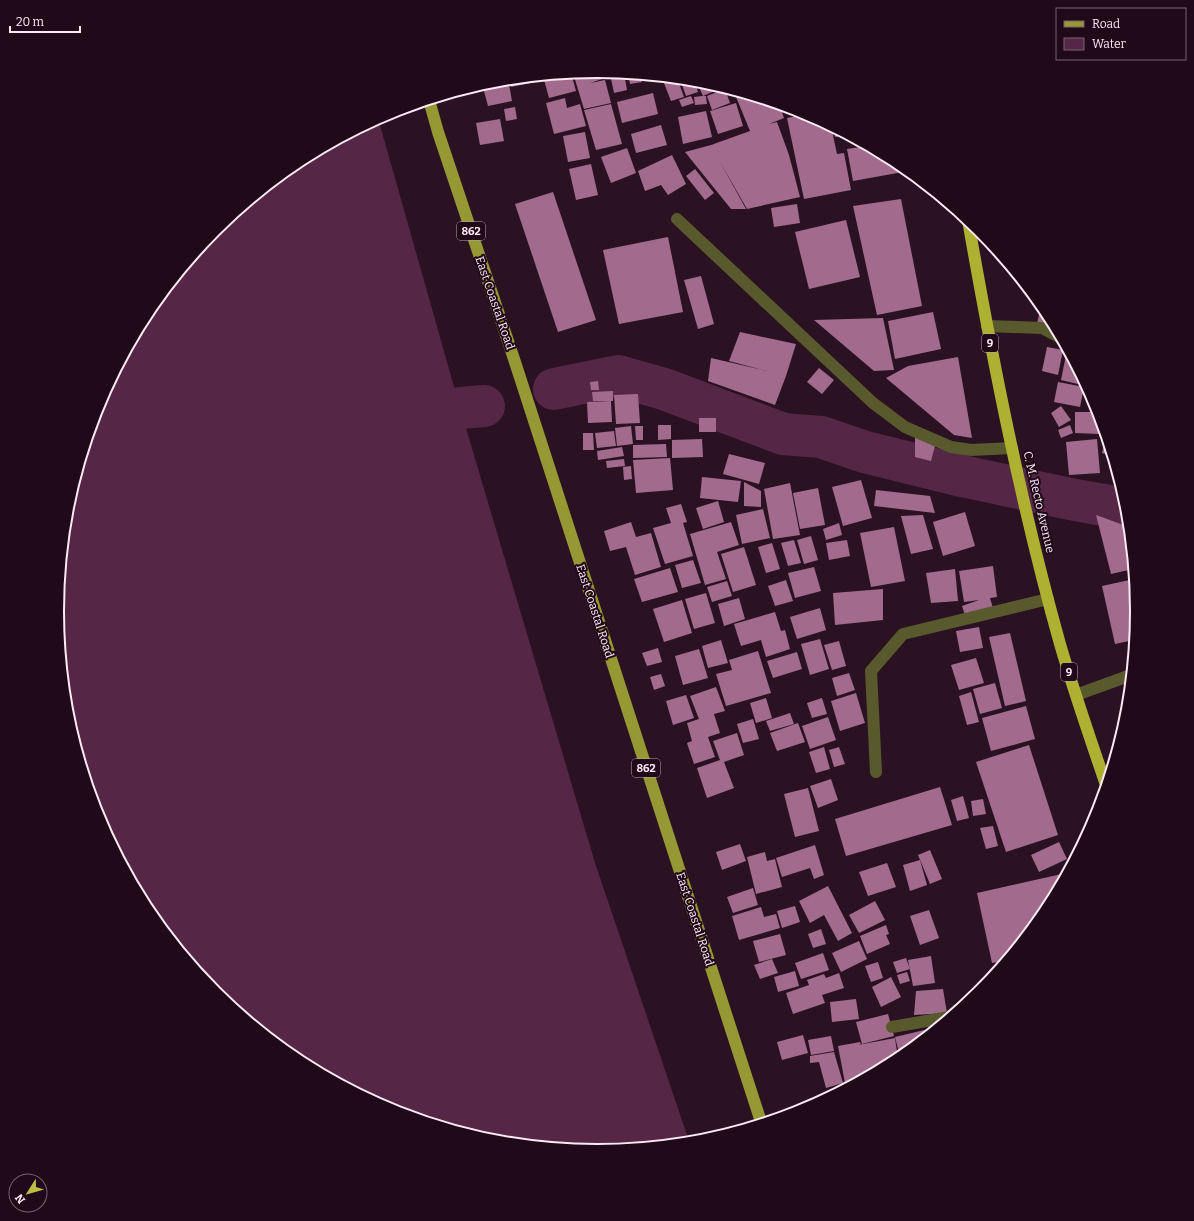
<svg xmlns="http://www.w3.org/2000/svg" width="1194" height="1221" viewBox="0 0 1194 1221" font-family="Bitter,serif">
  <rect width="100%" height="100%" fill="#2a1222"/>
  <polygon fill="#562646" points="378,118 460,408 595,863 689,1141 597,1150 491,1140 390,1109 297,1059 215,992 148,910 98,817 67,716 57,610 67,505 98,404 148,310 215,229 297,161"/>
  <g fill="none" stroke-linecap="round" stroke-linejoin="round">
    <g stroke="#562646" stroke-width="42">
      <polyline points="554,389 618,376 664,389 783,434 821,437 865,452 962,476 1075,500 1127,509"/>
      <polyline points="460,408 484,406"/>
    </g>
  </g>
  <g fill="#a26b8e">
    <polygon points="600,71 602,79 590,83 605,80 611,103 584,109 573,73"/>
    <polygon points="571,73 576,91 549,98 543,76"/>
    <polygon points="618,73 624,73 627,90 614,93 610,74"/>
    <polygon points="628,74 640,75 642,82 630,84"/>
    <polygon points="535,77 536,82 511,87 510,79"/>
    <polygon points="665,77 677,78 684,97 671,101 662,78"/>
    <polygon points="508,79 512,101 488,106 482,84 492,81"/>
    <polygon points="680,79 694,80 698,92 686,96"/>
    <polygon points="696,80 718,85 719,89 703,96"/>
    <polygon points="725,89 730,103 712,110 707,96"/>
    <polygon points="737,91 779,104 784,118 769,124 777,122 789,155 800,197 747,209 719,160 746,209 731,209 685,152 711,145 750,131 734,92"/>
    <polygon points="653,93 658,114 622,123 617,102"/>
    <polygon points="691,96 694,103 682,107 679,100"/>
    <polygon points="702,96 706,96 707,104 695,105 694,97"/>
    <polygon points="565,98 567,108 580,104 586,126 554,134 546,103"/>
    <polygon points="736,103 743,126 718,134 710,111"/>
    <polygon points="611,104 622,144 596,150 584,110"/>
    <polygon points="515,107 517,119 506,121 504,109"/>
    <polygon points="706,111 712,137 683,144 678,117"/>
    <polygon points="808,114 831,126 837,154 844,153 851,190 804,199 787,118"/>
    <polygon points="500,119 504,141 480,145 476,123"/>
    <polygon points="661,125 667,145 636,153 631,134"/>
    <polygon points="833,127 843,133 847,135 835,137"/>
    <polygon points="585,132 590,158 568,162 563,136"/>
    <polygon points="867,146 897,162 902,165 903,172 853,181 847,149"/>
    <polygon points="627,148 636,173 611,183 601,157"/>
    <polygon points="672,155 686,184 668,195 661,185 645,191 638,171"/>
    <polygon points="591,164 598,195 576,200 569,169"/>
    <polygon points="695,169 714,193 705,200 686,176"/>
    <polygon points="553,192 596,320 558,332 515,204"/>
    <polygon points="901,199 922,306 877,315 853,206"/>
    <polygon points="797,204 800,223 774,227 771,208"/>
    <polygon points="846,220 860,277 809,289 795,232"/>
    <polygon points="668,237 683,312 619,324 603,250"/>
    <polygon points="701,276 714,324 698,329 684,280"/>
    <polygon points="1041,305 1046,311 1055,328 1037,324"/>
    <polygon points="933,312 941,349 895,359 888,321"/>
    <polygon points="883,318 894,370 874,371 814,320"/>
    <polygon points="740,332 796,344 786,376 775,405 708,381 711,358 771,372 729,361"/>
    <polygon points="1047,347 1063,350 1058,375 1042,371"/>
    <polygon points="1066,355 1070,356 1083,380 1082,385 1061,380"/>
    <polygon points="958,357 972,438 954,435 886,378 908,366"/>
    <polygon points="819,368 834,380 822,394 807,382"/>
    <polygon points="598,381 599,390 591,390 590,382"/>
    <polygon points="1058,382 1084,387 1080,407 1054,402"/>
    <polygon points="613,391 613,401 593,401 592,392"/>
    <polygon points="638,394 640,423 616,424 614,395"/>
    <polygon points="611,401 612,422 588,423 587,402"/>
    <polygon points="1061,406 1071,420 1059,427 1051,413"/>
    <polygon points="1075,412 1098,412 1099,434 1075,433"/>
    <rect x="699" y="418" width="17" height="14"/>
    <polygon points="658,425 671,425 671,439 658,440"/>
    <polygon points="1070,425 1073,433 1061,438 1058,430"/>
    <polygon points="631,426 633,444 617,446 615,428"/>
    <polygon points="635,426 643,426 643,440 636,440"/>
    <polygon points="614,431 616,446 597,448 595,433"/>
    <polygon points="583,433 593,433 594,450 583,450"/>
    <polygon points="915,437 936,442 931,461 915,457"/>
    <polygon points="1106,437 1112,456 1102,453"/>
    <polygon points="702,439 703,457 672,458 672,440"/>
    <polygon points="1097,439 1100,473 1069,475 1066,442"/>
    <polygon points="666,444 667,457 633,458 633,445"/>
    <polygon points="622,447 624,456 598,460 597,451"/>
    <polygon points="729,454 765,463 759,484 723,474"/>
    <polygon points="670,458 673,490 636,493 633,460"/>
    <polygon points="624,459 625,466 607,468 606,461"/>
    <polygon points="631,466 632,479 624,480 623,467"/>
    <polygon points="702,477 741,481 738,502 700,498"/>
    <polygon points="861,480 872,518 843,526 832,487"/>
    <polygon points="744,482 761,491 761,507 744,506"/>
    <polygon points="790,483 800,535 773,539 764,489"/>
    <polygon points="818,488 825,525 800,529 793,493"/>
    <polygon points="876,490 930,496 935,513 874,506"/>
    <polygon points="718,501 724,522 703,529 696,508"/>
    <polygon points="681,504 687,522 683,523 693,556 665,564 653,528 671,523 666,508"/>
    <polygon points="763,509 770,538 742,544 736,515"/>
    <polygon points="965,512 975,546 943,556 933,522"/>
    <polygon points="923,515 933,549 911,554 901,516"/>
    <polygon points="1096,515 1129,527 1133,569 1111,574"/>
    <polygon points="631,522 636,537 651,533 661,567 635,575 626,547 610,551 604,531"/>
    <polygon points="731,522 739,545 717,552 726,579 705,585 690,534"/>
    <polygon points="839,523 842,535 826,540 823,529"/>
    <polygon points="894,527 905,581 871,587 860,533"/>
    <polygon points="811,536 818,560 804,564 797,540"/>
    <polygon points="794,540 801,563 788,566 781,543"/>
    <polygon points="847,540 850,556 829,560 826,543"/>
    <polygon points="772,543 780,569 766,573 758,547"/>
    <polygon points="744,547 756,585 733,592 721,554"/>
    <polygon points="693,560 701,583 682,588 675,565"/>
    <polygon points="993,566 997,597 990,598 993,608 966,618 962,606 979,600 964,602 959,571"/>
    <polygon points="814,567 821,591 795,598 788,573"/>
    <polygon points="670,568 678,592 642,602 634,579"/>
    <polygon points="955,569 958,601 931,603 926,573"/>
    <polygon points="1134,579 1137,611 1134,640 1115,644 1102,586"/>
    <polygon points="786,580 793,601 775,606 768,586"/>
    <polygon points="727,581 732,596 712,602 707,587"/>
    <polygon points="883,589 883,620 835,625 833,593"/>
    <polygon points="706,593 715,623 694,629 685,599"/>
    <polygon points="739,598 745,619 724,626 718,604"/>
    <polygon points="682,600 692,633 664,642 653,609"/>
    <polygon points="820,608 826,630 797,639 790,617"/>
    <polygon points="775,612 781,631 785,630 790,649 766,657 761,640 741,646 734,624"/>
    <polygon points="979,627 983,648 960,652 956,631"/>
    <polygon points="1010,633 1026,701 1005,706 989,637"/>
    <polygon points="820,639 829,669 810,675 801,644"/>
    <polygon points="721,640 728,663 708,668 702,646"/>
    <polygon points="839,641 846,666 832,670 824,645"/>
    <polygon points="658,648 662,662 647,666 642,653"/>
    <polygon points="699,649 708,678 683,685 675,656"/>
    <polygon points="758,651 771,693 726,706 716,674 732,670 729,660"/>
    <polygon points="797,652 802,669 773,678 767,661"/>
    <polygon points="976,658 984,683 959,690 951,665"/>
    <polygon points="849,673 855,690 837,696 832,678"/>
    <polygon points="661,674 665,686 654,690 650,677"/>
    <polygon points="995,683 1002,708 980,714 973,689"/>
    <polygon points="716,687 725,711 714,714 720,733 708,737 715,757 694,764 687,743 692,741 687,723 699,719 690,696"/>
    <polygon points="971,692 979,722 967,725 959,696"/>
    <polygon points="856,693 865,723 840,731 831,701"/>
    <polygon points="686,695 694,718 673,725 666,701"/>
    <polygon points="766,698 772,718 756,723 750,703"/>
    <polygon points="822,698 827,714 812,718 807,703"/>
    <polygon points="1026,706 1035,739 991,751 982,718"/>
    <polygon points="790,713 794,724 770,731 766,721"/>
    <polygon points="828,717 836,740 810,749 802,726"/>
    <polygon points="753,719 759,739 743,743 737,724"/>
    <polygon points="798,723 805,742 777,751 770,733"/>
    <polygon points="737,733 744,755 724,762 734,788 707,798 697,768 720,760 713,741"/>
    <polygon points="1029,745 1058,835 1006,852 976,762"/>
    <polygon points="824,747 830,769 816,773 809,752"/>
    <polygon points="839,747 845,764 834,767 829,750"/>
    <polygon points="831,779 838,800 818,808 810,786"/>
    <polygon points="940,787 952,825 846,856 835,819"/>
    <polygon points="808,788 819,831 795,837 784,794"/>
    <polygon points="963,796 969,818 957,821 951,800"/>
    <polygon points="983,799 986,814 973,816 971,801"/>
    <polygon points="993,826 998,846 986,849 980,828"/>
    <polygon points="1059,842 1067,859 1039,872 1031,855"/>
    <polygon points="740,844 746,861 722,870 716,852"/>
    <polygon points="815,845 824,875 814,879 810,868 782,877 776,858"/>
    <polygon points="930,850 942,879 930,884 918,855"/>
    <polygon points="765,852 767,861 775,859 782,887 756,894 747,857"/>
    <polygon points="920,860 927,885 910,891 903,865"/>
    <polygon points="887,863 896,887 868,896 859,872"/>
    <polygon points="1066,873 1046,911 1005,961 992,963 977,893"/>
    <polygon points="828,886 852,933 838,941 824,915 810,923 799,901"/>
    <polygon points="753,888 758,905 733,913 727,897"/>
    <polygon points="875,901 885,920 859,933 849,915"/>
    <polygon points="795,906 800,922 782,928 777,911"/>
    <polygon points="761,907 764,917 776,914 780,928 739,940 732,916"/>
    <polygon points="929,910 939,938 920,945 910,916"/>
    <polygon points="886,925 889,934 886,935 890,944 867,954 860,936"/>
    <polygon points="821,929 826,944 813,948 808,934"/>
    <polygon points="780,934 786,955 759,962 753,941"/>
    <polygon points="859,941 867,959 841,972 832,953"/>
    <polygon points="823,953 829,970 801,979 795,963"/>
    <polygon points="931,956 935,983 913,986 908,960"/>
    <polygon points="906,958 910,969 897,973 893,962"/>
    <polygon points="772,959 778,973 760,979 754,965"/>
    <polygon points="878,962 883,978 871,982 865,966"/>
    <polygon points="795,971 799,986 778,992 774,977"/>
    <polygon points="907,972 910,981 900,984 897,975"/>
    <polygon points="839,973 844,988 822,995 825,1003 793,1014 786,993 809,985 807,980 824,974 826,978"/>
    <polygon points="891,977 901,997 881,1007 872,987"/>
    <polygon points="943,989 947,1013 914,1015 916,991"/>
    <polygon points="856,999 859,1019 832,1022 830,1002"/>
    <polygon points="888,1014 894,1036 862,1044 856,1022"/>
    <polygon points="937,1027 900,1057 895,1037"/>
    <polygon points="803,1035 808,1053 782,1060 777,1042"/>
    <polygon points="831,1036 834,1051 811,1055 808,1040"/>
    <polygon points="895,1038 898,1059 882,1068 866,1070 867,1076 858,1080 845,1083 838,1046 860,1042 861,1044 858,1045"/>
    <polygon points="834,1052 843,1083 826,1088 819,1062 810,1063 810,1056"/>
    <polygon points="840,1089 840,1090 826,1098 825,1094"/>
  </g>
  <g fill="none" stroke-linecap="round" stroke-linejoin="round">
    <g stroke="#585a2d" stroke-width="12">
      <polyline points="677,219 873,403 905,427 951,447 971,450 1012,448"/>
      <polyline points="987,326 1042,328 1061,338"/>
      <polyline points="1076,695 1131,675"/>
      <polyline points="876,772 871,671 903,634 1048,599"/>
      <polyline points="949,1017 961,1007"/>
      <polyline points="892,1027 949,1017"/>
    </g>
    <polyline stroke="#959833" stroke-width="12" points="429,100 438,132 515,362 761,1122"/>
    <path stroke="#aeb031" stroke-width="12" d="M968,220C993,363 1021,505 1060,644C1074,692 1090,738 1106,785"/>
  </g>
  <g text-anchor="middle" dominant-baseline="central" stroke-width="4" stroke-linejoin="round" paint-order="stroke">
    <g fill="#200919" stroke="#baa6b2" stroke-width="1">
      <rect x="457" y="222" width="28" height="18" rx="3"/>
      <rect x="982" y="334" width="16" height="18" rx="3"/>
      <rect x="1061" y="663" width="16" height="18" rx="3"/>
      <rect x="632" y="759" width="28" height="18" rx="3"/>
    </g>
    <g font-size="11" font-weight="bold" fill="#fceaf4">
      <text x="471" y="231">862</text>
      <text x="990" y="343">9</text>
      <text x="1069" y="672">9</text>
      <text x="646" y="768">862</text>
    </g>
    <g font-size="12" fill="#fceaf4" stroke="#200919">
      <text transform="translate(495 303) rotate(71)">East Coastal Road</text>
      <text transform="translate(1039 502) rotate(77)">C. M. Recto Avenue</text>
      <text transform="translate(595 611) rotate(72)">East Coastal Road</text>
      <text transform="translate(695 919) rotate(72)">East Coastal Road</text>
    </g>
  </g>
  <path d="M0 0H1194V1221H0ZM64 611a533 533 0 1 1 1066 0a533 533 0 1 1-1066 0Z" fill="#200919" fill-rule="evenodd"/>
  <path fill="none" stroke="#fceaf4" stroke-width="2" d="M64 611a533 533 0 1 1 1066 0a533 533 0 1 1-1066 0Z"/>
  <rect x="1056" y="8" width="130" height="52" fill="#200919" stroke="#786371"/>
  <rect x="1064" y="21" width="20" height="6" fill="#959833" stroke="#786371"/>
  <text x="1092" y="28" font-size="12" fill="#fceaf4">Road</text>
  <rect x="1064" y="38" width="20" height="12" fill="#562646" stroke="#786371"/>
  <text x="1092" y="48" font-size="12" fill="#fceaf4">Water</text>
  <g transform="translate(28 1193) rotate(233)"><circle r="19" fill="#200919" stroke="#786371"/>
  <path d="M0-3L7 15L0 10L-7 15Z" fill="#bcbf43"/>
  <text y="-6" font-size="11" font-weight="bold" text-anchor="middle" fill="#fceaf4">N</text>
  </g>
  <path d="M10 26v6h70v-6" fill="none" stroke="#fceaf4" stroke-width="2"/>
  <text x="16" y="26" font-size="12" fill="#fceaf4" stroke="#200919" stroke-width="3" paint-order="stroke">20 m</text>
</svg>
